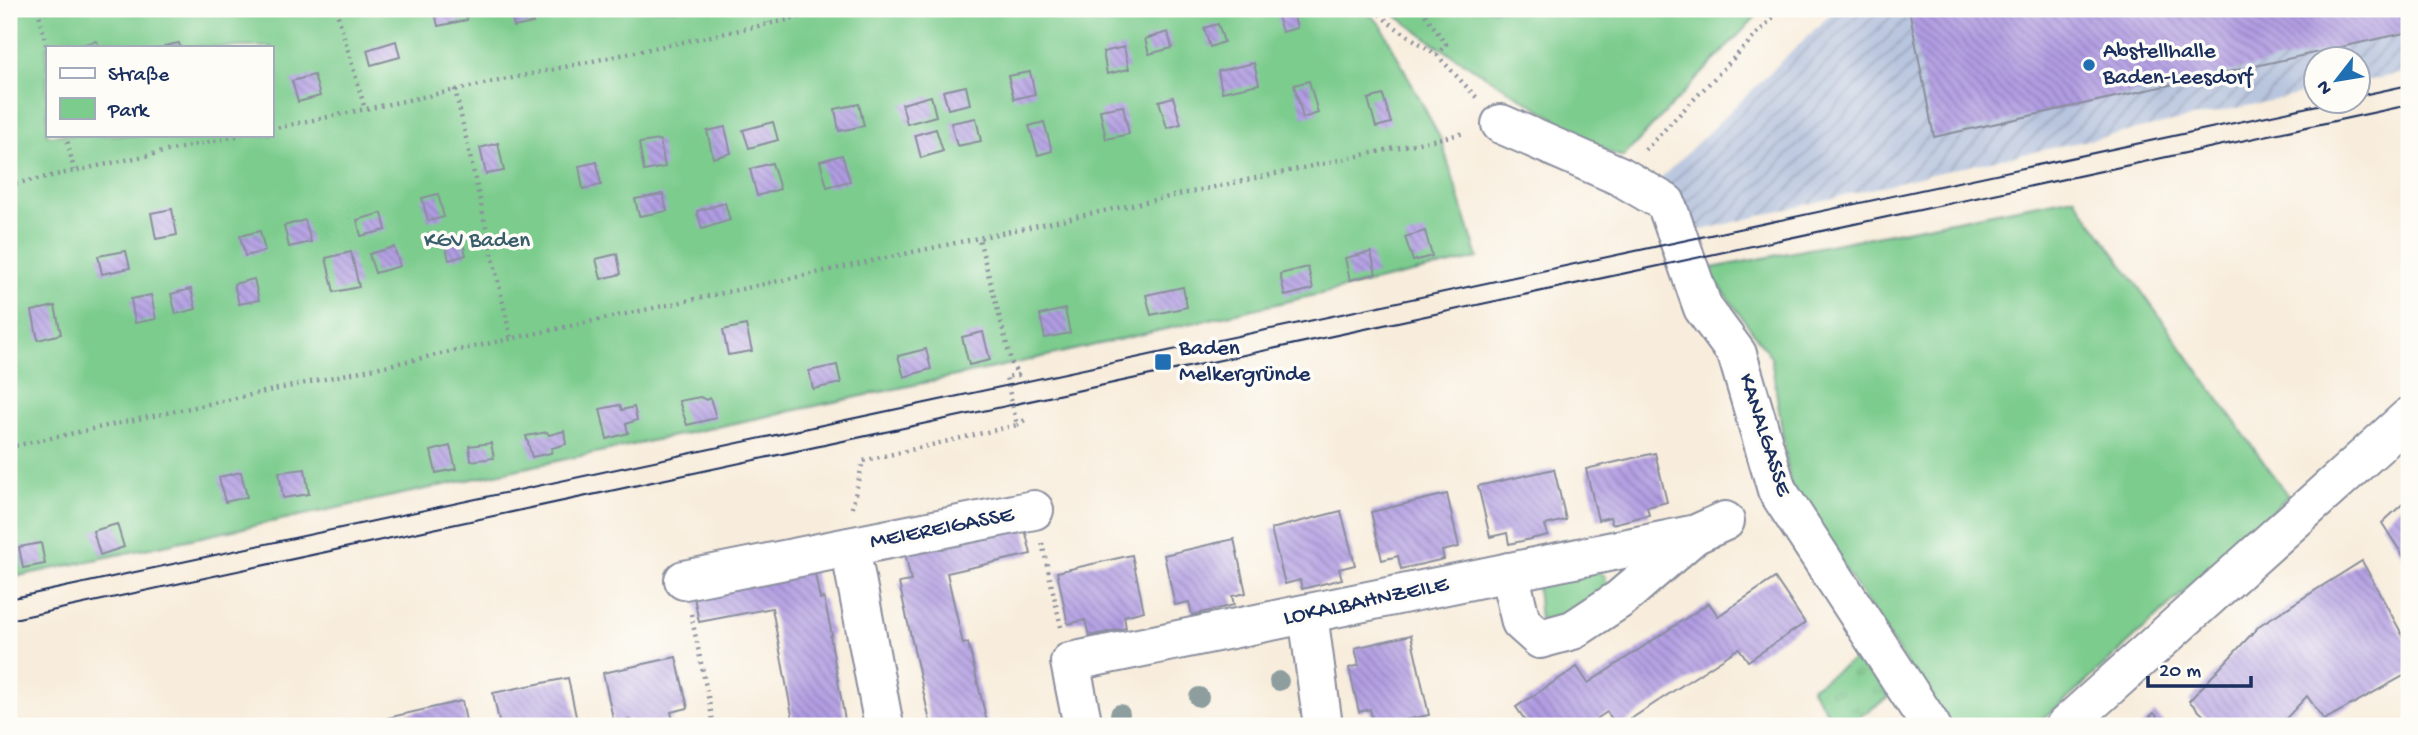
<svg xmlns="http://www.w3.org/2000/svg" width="2418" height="735" viewBox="0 0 2418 735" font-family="'Gochi Hand',sans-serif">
  <defs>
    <pattern id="industrial-furrows" width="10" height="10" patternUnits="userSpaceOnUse" patternTransform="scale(1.75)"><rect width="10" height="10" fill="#b8c5de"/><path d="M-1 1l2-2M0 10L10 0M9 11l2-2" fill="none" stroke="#95a0b7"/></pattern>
    <pattern id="park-tufts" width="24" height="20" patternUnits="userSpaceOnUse" patternTransform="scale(1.75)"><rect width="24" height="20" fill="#7ccc8d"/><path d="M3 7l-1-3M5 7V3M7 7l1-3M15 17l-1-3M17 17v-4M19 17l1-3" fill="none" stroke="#65a676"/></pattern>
    <pattern id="building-back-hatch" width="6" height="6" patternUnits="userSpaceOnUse" patternTransform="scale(1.75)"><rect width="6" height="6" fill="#b19ce2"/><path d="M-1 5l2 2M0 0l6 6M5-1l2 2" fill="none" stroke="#8f80ba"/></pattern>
  </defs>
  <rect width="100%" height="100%" fill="#fdfcf7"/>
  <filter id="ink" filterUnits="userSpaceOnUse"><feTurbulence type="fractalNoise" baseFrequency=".0143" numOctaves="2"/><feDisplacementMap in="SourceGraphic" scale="14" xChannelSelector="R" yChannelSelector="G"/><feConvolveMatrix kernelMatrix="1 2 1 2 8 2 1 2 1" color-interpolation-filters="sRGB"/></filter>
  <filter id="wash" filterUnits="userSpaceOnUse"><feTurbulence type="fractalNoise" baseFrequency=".00686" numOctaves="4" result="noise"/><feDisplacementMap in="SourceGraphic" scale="28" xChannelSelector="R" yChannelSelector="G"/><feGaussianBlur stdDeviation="1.57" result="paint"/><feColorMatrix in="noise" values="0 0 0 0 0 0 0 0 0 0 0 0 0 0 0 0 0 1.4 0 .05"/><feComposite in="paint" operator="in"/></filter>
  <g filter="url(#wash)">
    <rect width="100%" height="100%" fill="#f8eddc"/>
    <polygon fill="url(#industrial-furrows)" points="1836,9 2409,9 2409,72 2359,82 2358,60 2316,60 2316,91 1940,172 1702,230 1684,220 1661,178"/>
    <g fill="#7ccc8d" stroke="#4c7e76" stroke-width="2" fill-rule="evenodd">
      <path d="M9,9H1364L1381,25L1441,140L1478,258L1012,364L9,578ZM47,47H271V135H47Z"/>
      <polygon points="1387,9 1763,9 1623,157 1611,153 1439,47"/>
      <polygon points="2074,197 2288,496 2072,695 2033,726 1947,726 1790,484 1771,357 1707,269"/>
      <polygon points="1595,570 1605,576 1608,588 1589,612 1540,620 1537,587 1542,581"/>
    </g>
    <polygon fill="url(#park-tufts)" stroke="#4c7e76" stroke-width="2" points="1861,655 1889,697 1846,726 1837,726 1811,688"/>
    <g id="blocks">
      <g fill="url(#building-back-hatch)">
        <polygon points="434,9 464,9 467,20 438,26"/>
        <polygon points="510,9 530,9 533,23 514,27"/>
        <polygon points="1275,9 1292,9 1297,28 1282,32"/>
        <polygon points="1909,9 2409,9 2409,32 1934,137"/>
        <polygon points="1218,24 1224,42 1210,47 1204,28"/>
        <polygon points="1168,32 1172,48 1149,54 1145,39"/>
        <polygon points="97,41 99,47 77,47 77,46"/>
        <polygon points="396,41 400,57 371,65 367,50"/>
        <polygon points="179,43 180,47 164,47 164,46"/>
        <polygon points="1124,47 1129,69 1107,74 1103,52"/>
        <polygon points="1254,63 1259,84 1222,92 1218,71"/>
        <polygon points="1030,72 1035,94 1014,99 1008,76"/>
        <polygon points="314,75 320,96 298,102 292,81"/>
        <polygon points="1309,81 1318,113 1303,118 1294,85"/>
        <polygon points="966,86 970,104 948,109 943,91"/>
        <polygon points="1383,95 1391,123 1376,127 1368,99"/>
        <polygon points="931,96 936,116 907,124 902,104"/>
        <polygon points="1173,97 1181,124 1167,128 1159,101"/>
        <polygon points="859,104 864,126 839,131 835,109"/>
        <polygon points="1123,106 1129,134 1106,139 1100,110"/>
        <polygon points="976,118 981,141 957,146 951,123"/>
        <polygon points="773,122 778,140 749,148 743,130"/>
        <polygon points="1044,122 1052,151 1038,155 1029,126"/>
        <polygon points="725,127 731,153 713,158 707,131"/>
        <polygon points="936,129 943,151 921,158 915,135"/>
        <polygon points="660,140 665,167 644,171 639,143"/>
        <polygon points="498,143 504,171 486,174 480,148"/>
        <polygon points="842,155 850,181 827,187 820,161"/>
        <polygon points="597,162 601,185 583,189 579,166"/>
        <polygon points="772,163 780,189 757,196 750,169"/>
        <polygon points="438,194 444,217 428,221 422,198"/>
        <polygon points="663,194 667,211 639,216 635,199"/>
        <polygon points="725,203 730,220 702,229 697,211"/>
        <polygon points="172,209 177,235 156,239 151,213"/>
        <polygon points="382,213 386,230 361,236 357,220"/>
        <polygon points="305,220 311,242 289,247 284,226"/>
        <polygon points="260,231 265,251 245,256 240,236"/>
        <polygon points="1425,231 1432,256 1413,261 1405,237"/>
        <polygon points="461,235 466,255 449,260 444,239"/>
        <polygon points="394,247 400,266 375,273 369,254"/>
        <polygon points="126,251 130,268 102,274 98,256"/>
        <polygon points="351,252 359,287 334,292 326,258"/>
        <polygon points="1371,252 1376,274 1350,280 1345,258"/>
        <polygon points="617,254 621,274 601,279 596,259"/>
        <polygon points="1308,267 1313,289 1285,296 1280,274"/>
        <polygon points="254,279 259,300 239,304 234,284"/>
        <polygon points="1183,287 1187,307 1151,315 1146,295"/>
        <polygon points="191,289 196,309 176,314 171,294"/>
        <polygon points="151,295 156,319 135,323 131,299"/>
        <polygon points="55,306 61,334 38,340 32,311"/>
        <polygon points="1065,309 1070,333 1045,338 1040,315"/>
        <polygon points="746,325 752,351 728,355 723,330"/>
        <polygon points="983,332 990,360 969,365 962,337"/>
        <polygon points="926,349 931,369 904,377 898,356"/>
        <polygon points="837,365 841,383 813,389 809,371"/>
        <polygon points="700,397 706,400 710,398 716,418 687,425 679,401"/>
        <polygon points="620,405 622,410 634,407 637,420 626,424 628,433 607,439 600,409"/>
        <polygon points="564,431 566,444 552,448 551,453 532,457 526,436 547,432 549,435"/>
        <polygon points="491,443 494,458 471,461 469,446"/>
        <polygon points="450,446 456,469 436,473 431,451"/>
        <polygon points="1655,453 1667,502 1647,507 1649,515 1612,524 1610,517 1598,520 1586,469"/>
        <polygon points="305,469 309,494 283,498 279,472"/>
        <polygon points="1554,469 1566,520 1545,525 1548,535 1509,544 1507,533 1490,537 1478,486"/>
        <polygon points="241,472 247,497 225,502 219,477"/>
        <polygon points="1447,494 1459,547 1442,551 1444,559 1401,569 1398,556 1382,560 1371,512"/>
        <polygon points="2409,498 2409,565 2382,523"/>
        <polygon points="1341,511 1355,565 1339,569 1342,579 1302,589 1300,580 1285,584 1271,529"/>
        <polygon points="117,524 124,547 100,555 93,531"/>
        <polygon points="1024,525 1031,554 947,573 963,644 968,643 988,726 931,726 899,583 911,581 905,552"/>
        <polygon points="1234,539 1246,593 1232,596 1234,605 1192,615 1189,602 1175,605 1164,555"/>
        <polygon points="41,543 45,564 23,568 19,547"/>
        <polygon points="1132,555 1144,611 1124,616 1126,628 1089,636 1085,620 1068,624 1057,572"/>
        <polygon points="2362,561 2409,647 2409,673 2324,720 2307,696 2279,726 2214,726 2189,701 2260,625"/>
        <polygon points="814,569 820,599 824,598 832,635 830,636 846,726 794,726 772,608 699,622 693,592"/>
        <polygon points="1775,578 1805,623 1748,661 1739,648 1620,726 1617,726 1607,712 1586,726 1529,726 1516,707 1577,667 1588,683 1709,603 1718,616"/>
        <polygon points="1411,635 1429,715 1374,726 1370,709 1359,712 1349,668 1359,665 1355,648"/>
        <polygon points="676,657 688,708 671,712 673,720 644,726 631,726 630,720 614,723 603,673"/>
        <polygon points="568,678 578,726 500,726 493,693"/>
        <polygon points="462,701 467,726 389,726 387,718"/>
        <polygon points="2154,713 2167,726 2141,726"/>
      </g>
    </g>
  </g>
  <g filter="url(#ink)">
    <use href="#blocks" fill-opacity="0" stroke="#8a8e9d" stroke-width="2"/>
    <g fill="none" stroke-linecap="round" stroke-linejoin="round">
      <defs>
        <g id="minor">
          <polyline points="1501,124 1620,176 1666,203 1703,308 1737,354 1777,490 1931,726"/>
          <polyline points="850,547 884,726"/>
          <polyline points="1509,572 1521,622 1540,639 1573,630 1620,599 1694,535"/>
          <polyline points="684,580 1034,510"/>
          <polyline points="1308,614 1323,726"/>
          <polyline points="1083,726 1070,662 1696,534 1725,521"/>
          <polyline points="2065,726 2409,417"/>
        </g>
      </defs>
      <use href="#minor" stroke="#8a8e9d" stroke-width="42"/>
      <g stroke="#8a8e9d" stroke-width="4.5" stroke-dasharray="2 5" stroke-linecap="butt">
        <polyline points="38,9 47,49"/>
        <polyline points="336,9 365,109"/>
        <polyline points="764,9 768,23"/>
        <polyline points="1375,9 1389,23 1437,55 1477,98"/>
        <polyline points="1421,9 1446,44 1437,55"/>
        <polyline points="455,89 511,339"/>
        <polyline points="271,129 839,9"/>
        <polyline points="66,135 74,170"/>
        <polyline points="1645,150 1781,9"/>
        <polyline points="9,185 242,135"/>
        <polyline points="1017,425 1028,418"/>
        <polyline points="9,447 1465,133"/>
        <polyline points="852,508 863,461 1017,425 1006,377 1018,375 1012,364 979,239"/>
        <polyline points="1042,543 1061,627"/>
        <polyline points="691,614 714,726"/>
      </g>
      <use href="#minor" stroke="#fff" stroke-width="38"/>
      <g stroke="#1b2f5e" stroke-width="2">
        <polyline points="2358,96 2409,85"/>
        <polyline points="9,599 2332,102"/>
        <polyline points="9,620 2409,105"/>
      </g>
    </g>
    <g fill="#8e9e9e">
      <circle cx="1279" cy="681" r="10"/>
      <circle cx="1199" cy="697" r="10"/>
      <circle cx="1120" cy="714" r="10"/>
    </g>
  </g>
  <g fill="#1f6fb2" stroke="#fdfcf7" stroke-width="2.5">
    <circle cx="2089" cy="65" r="7"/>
    <rect x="1154" y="353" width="18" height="18" rx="3.5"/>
  </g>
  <g text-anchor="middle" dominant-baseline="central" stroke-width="7" stroke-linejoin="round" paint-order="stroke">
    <g font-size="23" fill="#1b2f5e" stroke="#fdfcf7" text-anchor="start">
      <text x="2103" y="52">Abstellhalle<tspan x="2103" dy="26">Baden-Leesdorf</tspan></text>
      <text x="1179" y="349">Baden<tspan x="1179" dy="26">Melkergründe</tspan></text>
    </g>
    <g font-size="23" fill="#385e6c" stroke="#fdfcf7">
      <text x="477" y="241">KGV Baden</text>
    </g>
    <g font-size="23" fill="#1b2f5e" stroke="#fdfcf7">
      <text transform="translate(1764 435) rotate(72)">KANALGASSE</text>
      <text transform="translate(942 529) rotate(-11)">MEIEREIGASSE</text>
      <text transform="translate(1366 602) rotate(-12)">LOKALBAHNZEILE</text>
    </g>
  </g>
  <rect width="2418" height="735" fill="none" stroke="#fdfcf7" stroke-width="35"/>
  <rect x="46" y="46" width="228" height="91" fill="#fdfcf7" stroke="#a3aaba" stroke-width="2"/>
  <rect x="60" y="68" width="35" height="10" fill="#ffffff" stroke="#a3aaba" stroke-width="2"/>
  <text x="108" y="80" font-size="21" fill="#1b2f5e">Straße</text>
  <rect x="60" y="98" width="35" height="21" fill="#7ccc8d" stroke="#a3aaba" stroke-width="2"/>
  <text x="108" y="116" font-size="21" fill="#1b2f5e">Park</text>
  <g transform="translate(2337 80) rotate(239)"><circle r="33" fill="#fdfcf7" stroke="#a3aaba" stroke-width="2"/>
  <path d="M0-5L12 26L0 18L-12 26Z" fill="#1f6fb2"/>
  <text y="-10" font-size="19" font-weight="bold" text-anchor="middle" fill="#1b2f5e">N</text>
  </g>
  <path d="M2148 676v10h103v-10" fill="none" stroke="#1b2f5e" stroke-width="3.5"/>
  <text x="2159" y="676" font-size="21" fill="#1b2f5e" stroke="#fdfcf7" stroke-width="5" paint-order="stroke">20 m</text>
</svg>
